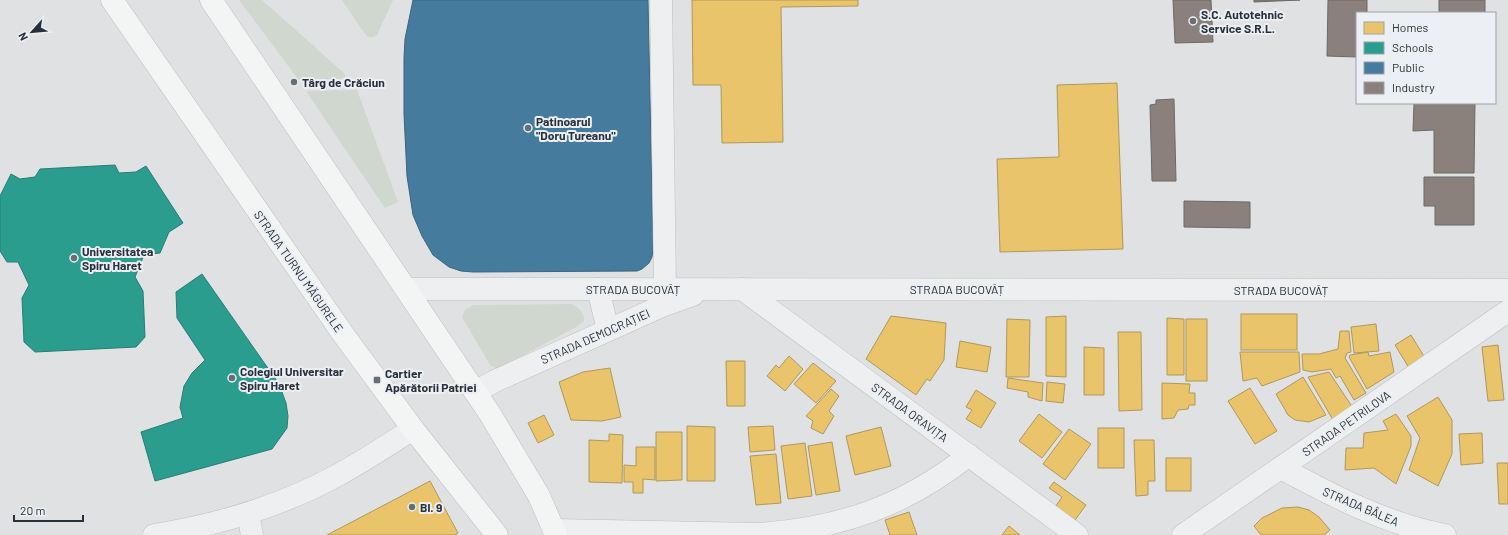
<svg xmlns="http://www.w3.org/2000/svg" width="1508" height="535" viewBox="0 0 1508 535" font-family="Barlow,sans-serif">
  <rect width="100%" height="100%" fill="#dfe1e3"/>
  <g fill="#d0d7cf">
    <polygon points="239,0 262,0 345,74 345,77 340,79 298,79"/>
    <polygon points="342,0 393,0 377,35 373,37 368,37 365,34"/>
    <polygon points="357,90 398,202 385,208 306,91"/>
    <path d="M572,304C579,308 584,312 584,321L578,326L497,369L490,365L462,317L465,310L473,305Z"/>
  </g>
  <g fill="#e9c46a" stroke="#af985c">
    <polygon points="692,0 858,0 858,6 781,7 783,142 722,143 721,85 693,85"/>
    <polygon points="1117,83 1123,249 1000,252 997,159 1059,157 1057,85"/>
    <rect x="1241" y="314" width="56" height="36"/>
    <polygon points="891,316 946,323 944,360 930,381 927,379 916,395 866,359"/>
    <polygon points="1066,316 1066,377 1046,376 1046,317"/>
    <polygon points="1167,318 1184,319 1184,375 1167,375"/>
    <polygon points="1007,319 1030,320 1029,377 1006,377"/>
    <rect x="1186" y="319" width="21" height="62"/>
    <polygon points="1376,324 1379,351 1354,353 1351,327"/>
    <polygon points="1340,331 1349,331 1351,352 1347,353 1345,358 1366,393 1354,400 1340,376 1336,378 1331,369 1312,372 1303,370 1302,354 1319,354 1338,349"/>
    <polygon points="1118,332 1141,332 1142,410 1119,411"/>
    <polygon points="1411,335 1425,358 1409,368 1395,345"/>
    <polygon points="960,341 991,347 987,372 956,367"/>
    <polygon points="1498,345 1504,400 1488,401 1482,347"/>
    <polygon points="1084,347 1104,348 1104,395 1084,395"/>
    <polygon points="1240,352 1299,352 1300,372 1262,386 1257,378 1243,381"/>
    <polygon points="1368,352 1369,356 1390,352 1394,372 1367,389 1349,357 1350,355"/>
    <polygon points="789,356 803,369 785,391 767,376 776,365 779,368"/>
    <polygon points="726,361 745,361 745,406 727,406"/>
    <polygon points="813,363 836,381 816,403 794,384"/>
    <polygon points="610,368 621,417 602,421 571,420 559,382 583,372"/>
    <polygon points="1329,372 1353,408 1333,420 1308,377"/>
    <polygon points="1303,377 1326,415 1309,422 1295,420 1288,415 1276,394"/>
    <polygon points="1008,378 1043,383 1042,401 1028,397 1028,392 1007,388"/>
    <polygon points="1047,382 1065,384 1063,403 1046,401"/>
    <polygon points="1162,383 1190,384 1189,393 1195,393 1195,405 1189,405 1188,409 1178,410 1174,418 1162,419"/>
    <polygon points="1250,388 1277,431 1255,444 1228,401"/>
    <polygon points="831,389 839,396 829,411 834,416 823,434 811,428 813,421 806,416"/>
    <polygon points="976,390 996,403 981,428 966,419 972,410 966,407"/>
    <polygon points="1438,397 1452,420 1452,454 1438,486 1409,470 1420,438 1407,416"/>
    <polygon points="1039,414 1062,432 1042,458 1019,441"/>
    <polygon points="1396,414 1411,436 1411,446 1396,484 1374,468 1345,470 1346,448 1363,448 1364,433 1388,430 1383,421"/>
    <polygon points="544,415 554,435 538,443 528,423"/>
    <polygon points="687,426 715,427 715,481 687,481"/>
    <polygon points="773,426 775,450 750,452 748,427"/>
    <polygon points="881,427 891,466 855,475 846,436"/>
    <rect x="1098" y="428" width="26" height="40"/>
    <polygon points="1069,429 1091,444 1065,480 1043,464"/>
    <polygon points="656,432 682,432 682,480 656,481"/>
    <polygon points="1482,433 1483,463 1461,465 1459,434"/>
    <polygon points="609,434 623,435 622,483 589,482 589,440 609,441"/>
    <polygon points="1134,440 1154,440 1155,481 1148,481 1148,495 1136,496"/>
    <polygon points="832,442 840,491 816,495 808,446"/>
    <polygon points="805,443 812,496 788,499 781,446"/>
    <polygon points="636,447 655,447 655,480 643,479 643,493 633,493 633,482 624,482 624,465 636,466"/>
    <polygon points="776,454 781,503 756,505 750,456"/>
    <rect x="1166" y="458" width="25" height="33"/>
    <polygon points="1497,463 1508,463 1508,504 1499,504"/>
    <polygon points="430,481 458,533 455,535 327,535"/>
    <polygon points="1054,482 1086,505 1075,520 1056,506 1062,497 1049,488"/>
    <polygon points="1298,507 1309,510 1319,517 1330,530 1324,535 1261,535 1254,526 1262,518 1282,508"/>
    <polygon points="909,512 917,535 890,535 885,520"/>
    <polygon points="1009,526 1020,535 1002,535"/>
  </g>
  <g fill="#2a9d8f" stroke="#297c76">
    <polygon points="115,165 119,173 136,172 146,166 183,223 169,232 160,253 144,255 135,277 143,291 145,337 136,347 35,352 24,342 22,298 29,285 18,262 7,262 0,251 0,196 11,174 20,179 35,177 40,169"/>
    <polygon points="202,274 279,384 286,403 288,416 287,428 272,449 155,481 141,432 183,418 180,407 184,386 192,373 205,360 177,318 176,292"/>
  </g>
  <polygon fill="#457b9d" stroke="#3c6480" points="413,0 648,0 653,248 652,257 649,263 642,269 637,271 473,272 461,271 449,267 433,255 422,236 413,215 407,176 404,114 404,58 405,39"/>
  <g fill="#8a817c" stroke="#6c6968">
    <polygon points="1173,0 1211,0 1213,42 1175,43"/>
    <polygon points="1254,0 1300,0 1254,2"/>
    <polygon points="1328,0 1367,0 1367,13 1357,13 1357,57 1327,56"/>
    <rect x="1439" y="0" width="46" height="13"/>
    <polygon points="1174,99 1176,181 1152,181 1150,105 1156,104 1156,100"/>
    <polygon points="1414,103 1475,103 1474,173 1434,173 1434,130 1413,131"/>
    <polygon points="1424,177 1474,177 1474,225 1435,225 1435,206 1424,206"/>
    <polygon points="1184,201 1250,202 1250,228 1184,227"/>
  </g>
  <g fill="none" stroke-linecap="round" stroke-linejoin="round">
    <defs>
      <g id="minor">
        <polyline points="661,0 665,289"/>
        <polyline points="407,289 1508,290"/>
        <polyline points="598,289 608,330"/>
        <polyline points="742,289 1077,535"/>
        <polyline points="475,392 495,381 662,306 693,295"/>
        <path d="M1281,468C1333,496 1386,524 1445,535"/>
        <polyline points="248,514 252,535"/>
        <path d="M554,530L757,534C839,529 905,506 969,455"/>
        <path d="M154,535C218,525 281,506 338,475C364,461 388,445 413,429"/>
        <polyline points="1183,535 1508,311"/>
      </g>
      <g id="major">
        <polyline points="112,0 343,334 413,429 497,535"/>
        <polyline points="211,0 490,414 539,496 556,535"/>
      </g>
    </defs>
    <use href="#minor" stroke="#bdbfc1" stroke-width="23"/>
    <use href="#major" stroke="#bbbec1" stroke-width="23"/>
    <use href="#minor" stroke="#eeeff0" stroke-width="22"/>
    <use href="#major" stroke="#f3f4f4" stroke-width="22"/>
  </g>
  <g fill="#676e76" stroke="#eceff3" stroke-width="1.5">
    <circle cx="1193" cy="21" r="4"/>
    <circle cx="294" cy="82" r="4"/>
    <circle cx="528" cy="128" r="4"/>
    <circle cx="74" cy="258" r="4"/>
    <circle cx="232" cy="378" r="4"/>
    <rect x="373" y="376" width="8" height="8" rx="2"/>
    <circle cx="412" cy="507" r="4"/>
  </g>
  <g text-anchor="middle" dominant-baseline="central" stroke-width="4" stroke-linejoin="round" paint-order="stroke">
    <g font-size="12" font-weight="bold" fill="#27303b" stroke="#eceff3" text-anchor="start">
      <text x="1201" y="14">S.C. Autotehnic<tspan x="1201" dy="14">Service S.R.L.</tspan></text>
      <text x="302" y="82">Târg de Crăciun</text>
      <text x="536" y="121">Patinoarul<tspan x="536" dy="14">"Doru Tureanu"</tspan></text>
      <text x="82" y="251">Universitatea<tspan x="82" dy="14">Spiru Haret</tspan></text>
      <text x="240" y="371">Colegiul Universitar<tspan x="240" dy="14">Spiru Haret</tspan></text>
      <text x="385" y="373">Cartier<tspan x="385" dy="14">Apărătorii Patriei</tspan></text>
      <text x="420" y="507">Bl. 9</text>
    </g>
    <g font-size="12" fill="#27303b" stroke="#eceff3">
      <text transform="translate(299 271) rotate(55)">STRADA TURNU MĂGURELE</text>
      <text x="633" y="289">STRADA BUCOVĂȚ</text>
      <text x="957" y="289">STRADA BUCOVĂȚ</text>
      <text x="1281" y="290">STRADA BUCOVĂȚ</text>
      <text transform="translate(595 336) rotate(-24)">STRADA DEMOCRAȚIEI</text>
      <text transform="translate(910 412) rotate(36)">STRADA ORAVIȚA</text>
      <text transform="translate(1346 423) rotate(-35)">STRADA PETRILOVA</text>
      <text transform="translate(1361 506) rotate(23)">STRADA BÂLEA</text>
    </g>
  </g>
  <rect x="1356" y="12" width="140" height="92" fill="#eceff3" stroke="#9da3a9"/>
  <rect x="1364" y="22" width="20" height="12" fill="#e9c46a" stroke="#9da3a9"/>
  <text x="1392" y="32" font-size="12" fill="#27303b">Homes</text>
  <rect x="1364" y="42" width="20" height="12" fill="#2a9d8f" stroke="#9da3a9"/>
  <text x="1392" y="52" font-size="12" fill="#27303b">Schools</text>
  <rect x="1364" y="62" width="20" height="12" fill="#457b9d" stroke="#9da3a9"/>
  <text x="1392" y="72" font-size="12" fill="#27303b">Public</text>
  <rect x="1364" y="82" width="20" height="12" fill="#8a817c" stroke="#9da3a9"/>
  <text x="1392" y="92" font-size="12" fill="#27303b">Industry</text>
  <g transform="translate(32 32) rotate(243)" stroke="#eceff3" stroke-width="3" paint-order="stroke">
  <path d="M0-3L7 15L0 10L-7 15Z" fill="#27303b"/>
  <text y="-6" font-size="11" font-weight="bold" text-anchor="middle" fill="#27303b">N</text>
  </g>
  <path d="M14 515v6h69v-6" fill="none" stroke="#27303b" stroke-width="2"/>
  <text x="20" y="515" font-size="12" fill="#27303b" stroke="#eceff3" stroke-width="3" paint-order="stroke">20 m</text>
</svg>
